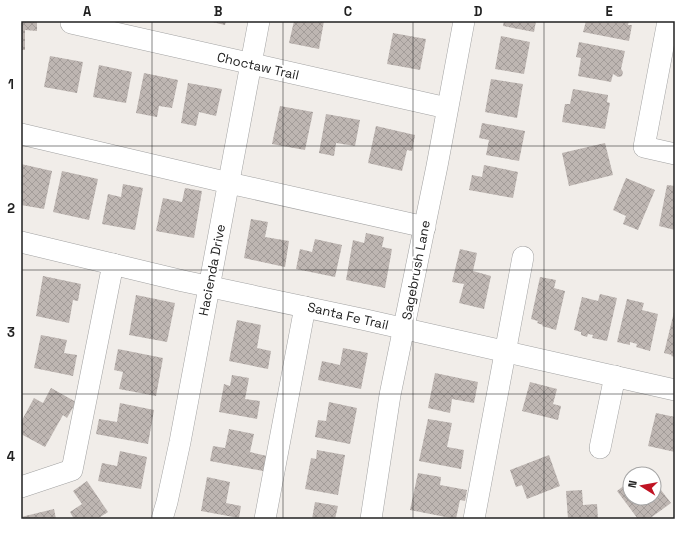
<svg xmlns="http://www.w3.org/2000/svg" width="696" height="540" viewBox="0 0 696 540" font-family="'Space Grotesk',sans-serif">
  <defs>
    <pattern id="building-cross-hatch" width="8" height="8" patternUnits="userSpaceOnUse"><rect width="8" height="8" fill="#beb6b2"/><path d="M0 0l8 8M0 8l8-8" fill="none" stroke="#a39c99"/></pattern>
  </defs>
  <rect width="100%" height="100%" fill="#f1ede9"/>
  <g fill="url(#building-cross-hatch)">
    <polygon points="21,21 37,21 37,31 25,30 25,50 21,50"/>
    <polygon points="208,21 226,21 225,25"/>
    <polygon points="294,21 324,21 319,49 289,43"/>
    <polygon points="504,21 536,21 534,32 503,26"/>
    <polygon points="586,21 629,21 628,25 632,25 629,41 583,32"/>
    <polygon points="393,33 426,39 420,70 387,64"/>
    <polygon points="501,36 530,42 524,74 495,69"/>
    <polygon points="579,42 625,51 621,69 623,72 622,76 618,77 613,74 611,82 578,76 581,58 576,57"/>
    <polygon points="50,56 83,62 77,93 44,87"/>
    <polygon points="99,65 132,72 126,103 93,97"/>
    <polygon points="144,73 178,80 172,108 159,106 157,117 136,113"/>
    <polygon points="491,79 523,84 517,118 485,112"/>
    <polygon points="188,83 222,89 216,116 199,112 196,126 181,123"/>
    <polygon points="573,89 608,95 607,102 610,103 605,129 562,122 565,104 570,104"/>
    <polygon points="280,106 313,112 305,150 272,144"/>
    <polygon points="326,114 360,120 355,146 336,143 334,156 319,153"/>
    <polygon points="482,123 525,131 519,161 486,155 489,140 479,138"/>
    <polygon points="376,126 415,135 412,151 407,150 402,171 368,163"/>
    <polygon points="605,143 613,175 569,186 562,153"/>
    <polygon points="21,164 52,171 44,209 21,205"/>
    <polygon points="484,165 518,172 513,198 469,190 472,175 482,177"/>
    <polygon points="62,171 98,179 89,220 53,212"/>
    <polygon points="626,178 655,190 638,230 623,224 626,216 613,210"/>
    <polygon points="123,184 143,188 135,230 102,224 108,194 121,197"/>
    <polygon points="667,185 675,186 675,230 659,226"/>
    <polygon points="185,188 202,191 194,238 156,231 163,198 182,202"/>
    <polygon points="251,219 268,222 265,237 289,241 285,267 244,258"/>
    <polygon points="366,233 384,237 382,247 392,249 385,288 346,280 353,240 364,243"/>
    <polygon points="315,239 342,245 335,277 296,269 300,249 312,252"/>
    <polygon points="460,249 477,253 473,271 491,276 484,309 459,303 464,284 452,282"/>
    <polygon points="43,276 81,284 78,301 73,300 69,323 36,316"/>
    <polygon points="540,277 556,280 554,288 565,291 556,330 542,326 543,325 537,323 538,321 531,319"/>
    <polygon points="600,294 617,298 607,341 592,338 593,335 588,334 587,337 581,335 581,332 574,330 582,297 598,301"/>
    <polygon points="136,295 175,303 167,342 129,335"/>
    <polygon points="627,299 644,303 642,310 658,314 650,351 636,347 637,344 630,342 630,345 617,342"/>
    <polygon points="674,312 675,312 675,357 671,356 672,355 664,353"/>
    <polygon points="237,320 261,325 257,348 271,351 268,369 229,361"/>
    <polygon points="41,335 67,340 64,353 77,355 73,376 34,368"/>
    <polygon points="343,348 368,353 361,389 318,380 322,361 340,365"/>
    <polygon points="118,349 163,358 156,396 119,389 123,372 114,370"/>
    <polygon points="435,373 478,382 474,403 452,399 450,413 428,408"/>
    <polygon points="232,375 249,378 245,399 260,401 257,419 219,412 224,384 230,386"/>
    <polygon points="530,382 557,389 553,404 561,406 558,420 522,411"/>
    <polygon points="51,388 76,402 67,418 63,415 45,447 21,434 21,422 34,398 43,403"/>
    <polygon points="329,402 357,408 350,444 315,437 318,420 326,421"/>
    <polygon points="120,403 154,410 148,444 96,434 99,419 117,422"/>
    <polygon points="656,413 675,417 675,452 648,446"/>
    <polygon points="428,419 452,423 447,447 464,450 461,469 419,461"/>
    <polygon points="229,429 254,434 250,452 271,457 268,472 210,461 213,446 225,448"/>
    <polygon points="317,450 345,455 338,495 305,489 311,458 316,459"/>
    <polygon points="120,451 147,457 141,489 98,481 102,463 117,466"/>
    <polygon points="549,455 560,486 527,499 522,485 516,487 510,470"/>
    <polygon points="418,473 441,477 440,485 467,490 465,501 460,500 456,519 410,510"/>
    <polygon points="207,477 230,482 226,503 241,506 239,518 201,511"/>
    <polygon points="87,481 108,512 97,519 74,519 70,512 82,504 73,491"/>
    <polygon points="630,481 630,498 654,498 654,481 671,503 649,519 638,519 617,491"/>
    <polygon points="582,490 583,505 597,504 598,519 568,519 566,491"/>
    <polygon points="315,502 338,506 335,519 312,519"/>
    <polygon points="54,509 56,519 21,519 21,517"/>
  </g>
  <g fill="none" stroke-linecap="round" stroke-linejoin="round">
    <defs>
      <g id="minor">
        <polyline points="71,21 71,23 447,108"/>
        <polyline points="668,21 644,147 675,154"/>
        <polyline points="21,134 229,183 425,227"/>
        <polyline points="21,242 183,281 366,320 675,390"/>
        <polyline points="600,448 615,376"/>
        <polyline points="21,487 72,470 113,264"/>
        <polyline points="162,519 167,502 180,442 259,21"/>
        <polyline points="265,519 305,307"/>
        <polyline points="371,519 390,395 437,166 464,21"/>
        <polyline points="474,519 523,257"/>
      </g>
    </defs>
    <use href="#minor" stroke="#a2a2a2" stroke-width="22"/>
    <use href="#minor" stroke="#fff" stroke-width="21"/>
  </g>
  <path fill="none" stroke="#212121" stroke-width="1" stroke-opacity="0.55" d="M152,21V519M283,21V519M413,21V519M544,21V519M21,146H675M21,270H675M21,394H675"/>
  <g text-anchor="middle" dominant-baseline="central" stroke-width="4" stroke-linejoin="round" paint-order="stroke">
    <g font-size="13" fill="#212121" stroke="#fff">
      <text transform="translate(258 66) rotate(13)">Choctaw Trail</text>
      <text transform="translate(212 270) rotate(-79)">Hacienda Drive</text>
      <text transform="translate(416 270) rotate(-79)">Sagebrush Lane</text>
      <text transform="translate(348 316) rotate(13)">Santa Fe Trail</text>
    </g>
  </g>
  <rect width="696" height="540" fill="none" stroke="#ffffff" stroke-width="44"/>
  <g transform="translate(642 486) rotate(281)"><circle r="19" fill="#ffffff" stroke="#a6a6a6"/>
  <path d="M0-3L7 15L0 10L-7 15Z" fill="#c01323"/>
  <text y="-6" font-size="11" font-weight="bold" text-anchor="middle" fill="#212121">N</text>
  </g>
  <rect x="22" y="22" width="652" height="496" fill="none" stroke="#212121" stroke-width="1.5"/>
  <g font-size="13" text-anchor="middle" font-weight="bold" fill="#212121">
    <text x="87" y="16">A</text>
    <text x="218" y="16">B</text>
    <text x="348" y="16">C</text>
    <text x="478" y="16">D</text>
    <text x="609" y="16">E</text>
    <text x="11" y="89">1</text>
    <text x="11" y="213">2</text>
    <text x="11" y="337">3</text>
    <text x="11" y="461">4</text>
  </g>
</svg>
